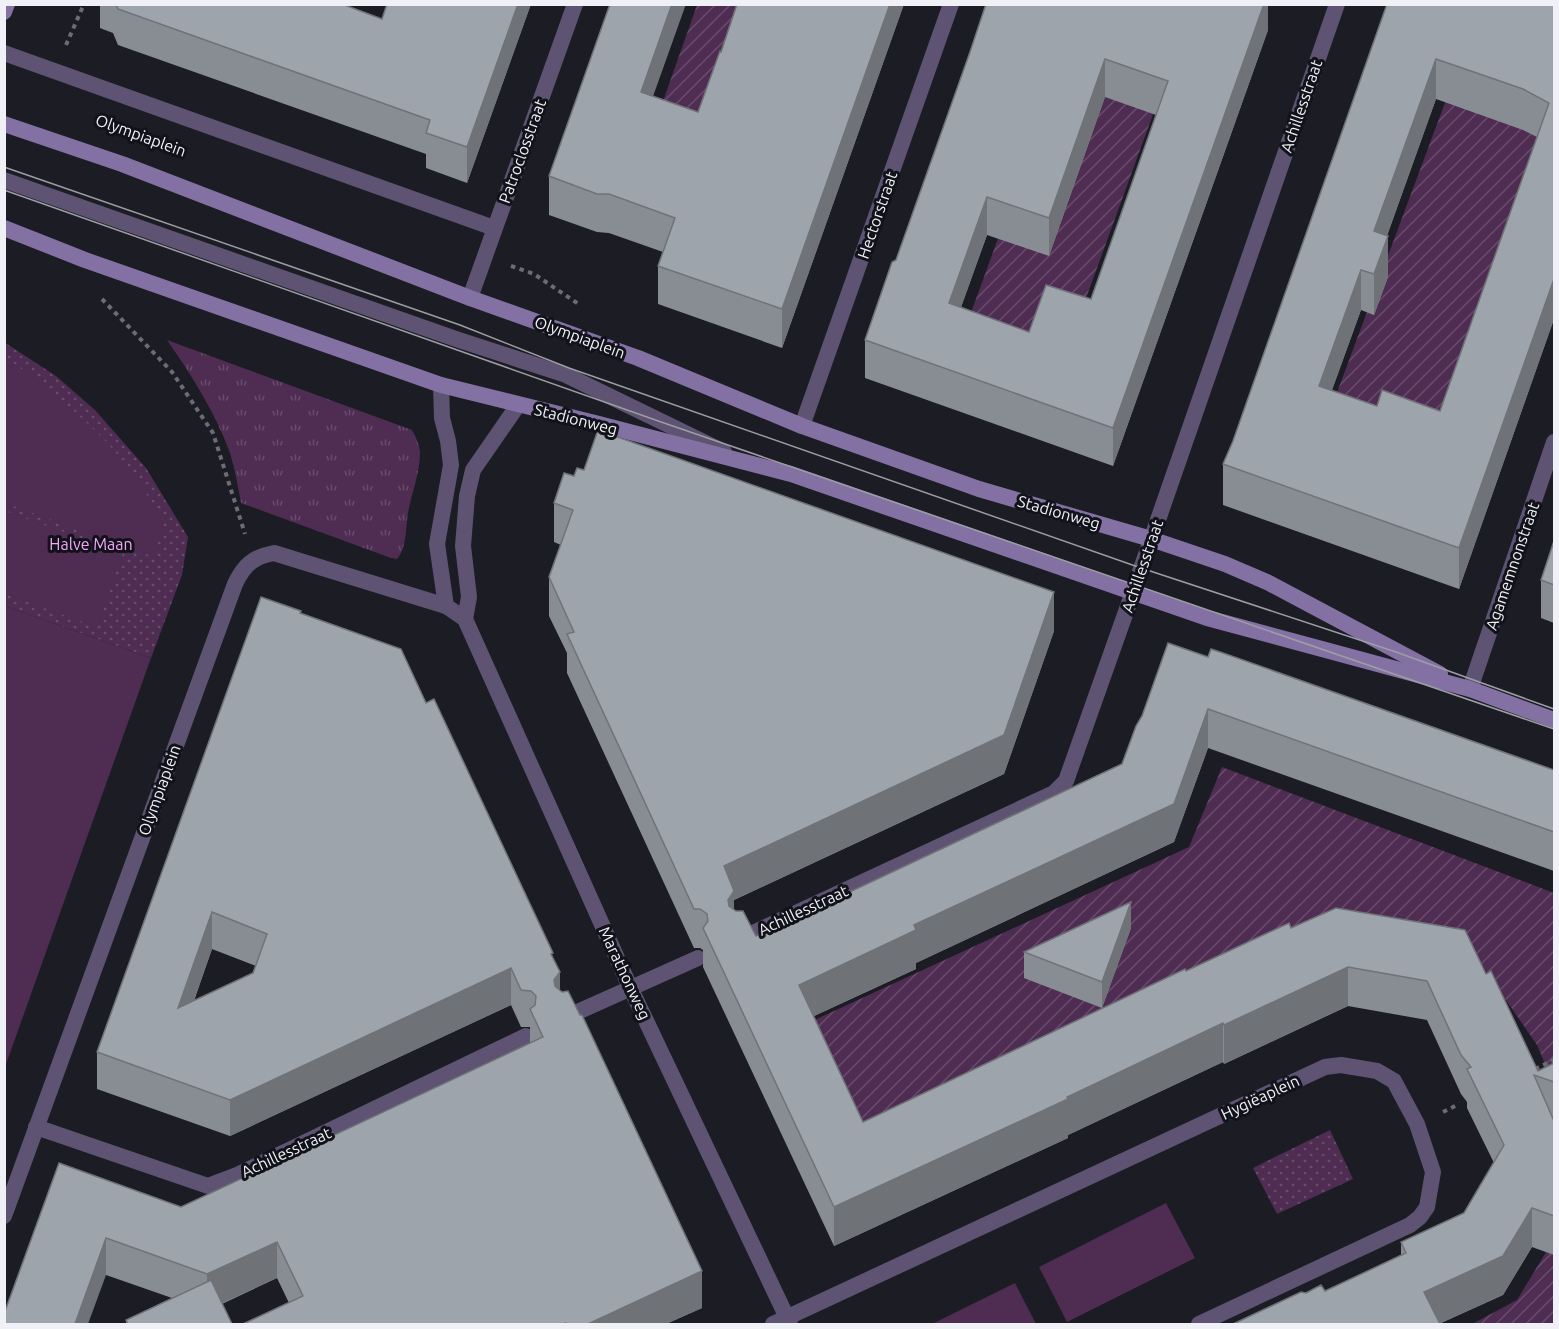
<svg xmlns="http://www.w3.org/2000/svg" width="1559" height="1329" viewBox="0 0 1559 1329" font-family="Ubuntu,sans-serif">
  <defs>
    <pattern id="grass-tufts" width="24" height="20" patternUnits="userSpaceOnUse" patternTransform="scale(1.5)"><rect width="24" height="20" fill="#4f2c52"/><path d="M3 7l-1-3M5 7V3M7 7l1-3M15 17l-1-3M17 17v-4M19 17l1-3" fill="none" stroke="#694b6c"/></pattern>
    <pattern id="park-dots" width="8" height="8" patternUnits="userSpaceOnUse" patternTransform="scale(1.5)"><rect width="8" height="8" fill="#4f2c52"/><path d="M2 2h.1M6 6h.1" fill="none" stroke="#694b6c" stroke-width="1.8" stroke-linecap="round"/></pattern>
    <pattern id="garden-furrows" width="10" height="10" patternUnits="userSpaceOnUse" patternTransform="scale(1.5)"><rect width="10" height="10" fill="#4f2c52"/><path d="M-1 1l2-2M0 10L10 0M9 11l2-2" fill="none" stroke="#694b6c"/></pattern>
  </defs>
  <rect width="100%" height="100%" fill="#1b1c24"/>
  <path fill="url(#grass-tufts)" d="M167,340L412,430C416,437 419,444 420,452C420,472 413,489 409,508C405,524 408,547 397,559L391,558L241,503C238,487 235,469 230,453C215,412 192,376 167,340Z"/>
  <g fill="url(#park-dots)">
    <polygon points="4,342 56,376 95,410 146,468 188,537 182,575 151,658 5,606"/>
    <polygon points="1330,1130 1353,1179 1277,1214 1253,1168"/>
  </g>
  <g fill="url(#garden-furrows)">
    <polygon points="697,5 830,5 638,172"/>
    <polygon points="1074,29 1171,65 1061,367 964,332"/>
    <polygon points="1468,41 1554,127 1424,477 1320,438"/>
    <polygon points="1222,767 1554,893 1554,1085 1537,1045 1483,967 1343,948 875,1158 808,1023 1189,847"/>
    <polygon points="1554,1239 1554,1324 1472,1324 1517,1300"/>
  </g>
  <g fill="#4f2c52">
    <path d="M5,357C44,385 85,417 117,454C135,475 150,499 164,523L152,556L5,503Z"/>
    <polygon points="5,511 123,553 97,627 5,594"/>
    <polygon points="5,606 151,658 5,1067 4,606"/>
    <polygon points="1166,1203 1195,1258 1067,1322 1039,1267"/>
    <polygon points="1015,1283 1036,1324 932,1324"/>
  </g>
  <g fill="none" stroke-linecap="round" stroke-linejoin="round">
    <g stroke="#6c6d74" stroke-width="4" stroke-dasharray="4.5 4.5" stroke-linecap="butt">
      <polyline points="66,45 84,4"/>
      <polyline points="511,266 534,274 580,305"/>
      <polyline points="102,299 172,372 213,433 245,534"/>
      <polyline points="1535,1069 1554,1060"/>
      <polyline points="1443,1112 1459,1104"/>
    </g>
    <polyline stroke="#5e5372" stroke-width="16" points="4,180 456,339 566,375 724,452"/>
    <g stroke="#5e5372" stroke-width="16">
      <polyline points="4,53 494,228"/>
      <polyline points="470,298 575,4"/>
      <polyline points="802,426 951,4"/>
      <polyline points="1470,689 1554,442"/>
      <polyline points="738,940 1054,793 1066,781 1133,592 1337,4"/>
      <polyline points="564,1018 698,958"/>
      <polyline points="36,1127 208,1186 237,1175 526,1036"/>
      <path d="M4,1216L235,584C244,565 253,557 274,553L446,606"/>
      <polyline points="773,1324 1325,1067 1341,1065 1377,1071 1394,1081 1417,1124 1433,1172 1427,1207 1420,1217 1410,1225 1199,1324"/>
    </g>
    <g stroke="#5e5372" stroke-width="16">
      <polyline points="441,385 442,418 448,441 451,465 437,544 446,606 465,619"/>
      <polyline points="465,619 630,987 790,1324"/>
      <polyline points="465,619 469,597 463,546 467,496 473,470 518,405"/>
    </g>
    <g stroke="#8471a3" stroke-width="16">
      <polyline points="4,12 7,4"/>
      <polyline points="4,124 122,164 470,298 638,358 802,426 979,489 1151,539 1225,564 1269,583 1440,674"/>
      <polyline points="4,228 85,260 441,385 599,424 791,474 1207,618 1470,689 1554,720"/>
    </g>
    <g stroke="#9d9ea4" stroke-width="1.5">
      <polyline points="4,167 460,325 569,368 1141,568 1396,652 1554,709"/>
      <polyline points="4,190 664,423 1554,729"/>
    </g>
  </g>
  <g fill="#888d94" fill-rule="evenodd">
    <polygon points="100,4 342,4 382,19 387,4 531,4 467,183 426,168 426,154 118,45 113,33 100,28"/>
    <polygon points="904,4 782,348 658,304 658,266 663,252 609,233 597,232 549,215 549,176 653,96 698,112 721,52"/>
    <path d="M1268,4V30L1113,466L865,378V340L896,260L970,52ZM1105,97L1156,115L1091,299L1029,332L961,307L987,235L1049,256Z"/>
    <path d="M1387,4H1554V319L1459,589L1223,505V464L1233,441ZM1436,99L1523,130L1537,137L1440,411L1377,406L1332,390L1361,310L1374,315L1388,277L1387,236Z"/>
    <polygon points="554,503 1054,631 1004,774 734,900 734,910 756,936 1122,764 1208,657 1554,770 1554,871 1208,748 1174,842 916,963 916,969 814,1016 863,1122 1186,971 1291,928 1486,974 1538,1071 1554,1063 1554,1255 1532,1247 1503,1295 1439,1324 1306,1293 1325,1291 1401,1255 1401,1242 1464,1213 1494,1163 1467,1108 1467,1102 1461,1094 1427,1020 1348,1006 1224,1064 1223,1062 1068,1135 1068,1138 834,1246 703,967 703,950 700,948 694,948 567,673 567,653 549,616 549,577 561,545 554,542"/>
    <polygon points="1554,541 1554,623 1541,618 1541,580"/>
    <path d="M301,613L426,703L553,957L560,990L702,1308L666,1324H243L289,1303L277,1278L222,1304L232,1324H126V1320L172,1298L106,1275L59,1163L181,1207L530,1043V1027H521L511,1005L230,1136L97,1089V1052ZM212,949L256,966L253,973L194,1001Z"/>
    <polygon points="1131,928 1102,1008 1024,978 1024,952"/>
  </g>
  <g fill="#6f7378">
    <polygon points="518,4 531,4 467,183 467,147"/>
    <polygon points="672,4 686,4 641,130 641,92"/>
    <polygon points="890,4 904,4 782,348 782,309"/>
    <polygon points="1264,4 1268,4 1268,30 1113,466 1113,428"/>
    <polygon points="1105,59 1105,97 1049,256 1049,218"/>
    <polygon points="1436,59 1436,99 1374,271 1374,231"/>
    <polygon points="987,197 987,235 949,341 949,303"/>
    <polygon points="1388,236 1388,277 1374,315 1374,274"/>
    <polygon points="1361,270 1361,310 1319,426 1319,386"/>
    <polygon points="1554,279 1554,319 1459,589 1459,548"/>
    <polygon points="1054,592 1054,631 1004,774 734,900 734,930 728,939 724,866"/>
    <polygon points="1208,709 1208,748 1174,842 916,963 916,969 799,1023 799,985 914,925"/>
    <polygon points="1131,902 1131,928 1102,1008 1102,982"/>
    <polygon points="212,912 212,949 178,1044 178,1008"/>
    <polygon points="1348,967 1348,1006 1224,1064 1224,1025"/>
    <polygon points="511,968 511,1005 230,1136 230,1100"/>
    <polygon points="560,972 560,1008 554,980"/>
    <polygon points="1223,1023 1223,1062 1068,1135 1068,1138 834,1246 834,1207"/>
    <polygon points="1532,1208 1532,1247 1503,1295 1438,1324 1424,1292"/>
    <polygon points="106,1238 106,1275 88,1324 75,1324"/>
    <polygon points="277,1242 277,1278 207,1310 207,1274"/>
    <polygon points="702,1271 702,1308 666,1324 588,1324"/>
  </g>
  <g fill="#9ea4ac" stroke="#6f7378" stroke-width="1.5" fill-rule="evenodd">
    <polygon points="116,4 342,4 382,19 387,4 518,4 467,147 426,133 430,120 118,9"/>
    <polygon points="610,4 672,4 641,92 698,112 720,51 721,52 737,4 890,4 782,309 658,266 675,218 609,194 597,194 549,176"/>
    <path d="M986,4H1264L1113,428L865,340L892,262L896,260L970,52ZM1105,59L1168,81L1091,299L1046,285L1029,332L949,303L987,197L1049,218Z"/>
    <path d="M1387,4H1554V279L1459,548L1223,464L1233,441ZM1436,59L1523,89L1549,103L1440,411L1382,390L1377,406L1319,386L1361,270L1374,274L1388,236L1374,231Z"/>
    <polygon points="598,430 1054,592 1004,735 724,866 734,891 728,900 729,906 736,911 743,911 756,936 1122,764 1136,726 1142,716 1168,643 1208,657 1211,649 1223,653 1554,770 1554,832 1208,709 1174,804 914,925 916,930 799,985 863,1122 1185,969 1186,971 1289,923 1291,928 1336,908 1465,930 1486,974 1491,971 1538,1071 1554,1063 1554,1082 1534,1075 1554,1121 1554,1216 1532,1208 1503,1256 1424,1292 1440,1324 1233,1324 1301,1292 1306,1293 1321,1285 1325,1291 1406,1253 1401,1242 1464,1213 1504,1145 1467,1069 1471,1067 1461,1055 1427,981 1348,967 1224,1025 1223,1023 1067,1097 1068,1099 834,1207 703,928 708,921 707,914 700,909 694,909 567,634 574,632 549,577 573,510 554,503 564,473 574,476 577,468 584,470"/>
    <polygon points="1554,541 1554,585 1541,580"/>
    <path d="M261,597L301,611L300,613L401,649L426,703L434,699L553,953L551,954L560,972L554,980L555,986L562,992L568,991L580,1015H582L702,1271L588,1324H567L566,1323L563,1324H243L303,1296L277,1242L207,1274L106,1238L75,1324H4V1314L59,1163L181,1207L543,1037L530,1009L535,1005L536,996L531,991L521,990L511,968L230,1100L97,1052ZM212,912L267,934L253,973L178,1008Z"/>
    <polygon points="1131,902 1102,982 1024,952"/>
    <polygon points="211,1280 232,1324 128,1324 126,1320"/>
  </g>
  <g text-anchor="middle" dominant-baseline="central" stroke-width="6" stroke-linejoin="round" paint-order="stroke">
    <g font-size="16" fill="#f0f1f6" stroke="#12131a">
      <text transform="translate(1301 106) rotate(-71)">Achillesstraat</text>
      <text transform="translate(141 135) rotate(20)">Olympiaplein</text>
      <text transform="translate(522 151) rotate(-70)">Patroclosstraat</text>
      <text transform="translate(877 215) rotate(-71)">Hectorstraat</text>
      <text transform="translate(580 337) rotate(20)">Olympiaplein</text>
      <text transform="translate(576 419) rotate(14)">Stadionweg</text>
      <text transform="translate(1059 512) rotate(16)">Stadionweg</text>
      <text transform="translate(1142 566) rotate(-71)">Achillesstraat</text>
      <text transform="translate(1512 566) rotate(-71)">Agamemnonstraat</text>
      <text transform="translate(159 790) rotate(-70)">Olympiaplein</text>
      <text transform="translate(803 910) rotate(-25)">Achillesstraat</text>
      <text transform="translate(625 973) rotate(65)">Marathonweg</text>
      <text transform="translate(1260 1097) rotate(-25)">Hygiëaplein</text>
      <text transform="translate(286 1152) rotate(-25)">Achillesstraat</text>
    </g>
    <g font-size="16" fill="#f5a6fc" stroke="#12131a">
      <text x="91" y="544">Halve Maan</text>
    </g>
  </g>
  <rect width="1559" height="1329" fill="none" stroke="#f0f1f6" stroke-width="12"/>
</svg>
